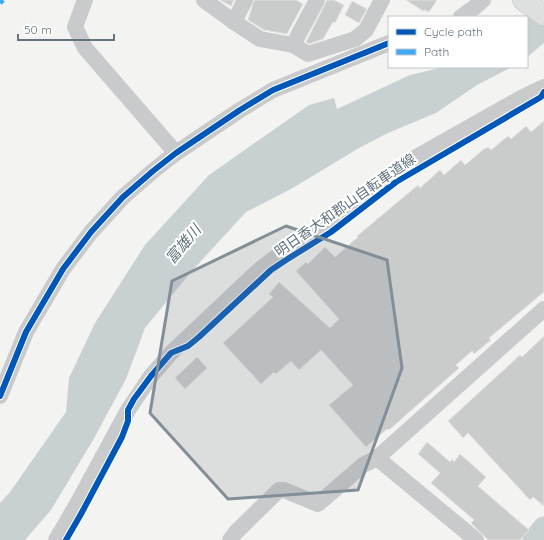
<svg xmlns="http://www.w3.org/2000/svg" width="544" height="540" viewBox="0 0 544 540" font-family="Quicksand,'Noto Sans JP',sans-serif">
  <rect width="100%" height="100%" fill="#f3f3f1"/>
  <g fill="#c8d0d2">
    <polygon points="544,5 544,43 527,57 527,19"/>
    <polygon points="444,67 512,67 477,85 436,113 388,133 359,148 291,189 246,212 191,272 145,328 126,379 93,440 51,510 25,540 0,540 0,503 10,492 66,412 69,378 95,323 145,245 209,175 309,105 334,98 337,109 410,75"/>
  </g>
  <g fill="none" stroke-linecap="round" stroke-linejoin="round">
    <polyline stroke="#c8d0d2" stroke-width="23" points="534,540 544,528"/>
  </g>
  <g fill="#cacbcb" stroke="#e2e2e1">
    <polygon points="220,0 234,0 231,6"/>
    <polygon points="254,0 296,0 303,4 287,34 264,30 248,20"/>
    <polygon points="327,0 334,0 344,5 335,23 333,22 323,39 309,44 306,42"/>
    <polygon points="406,0 437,0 429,12 424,10 423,11"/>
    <polygon points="352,1 367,9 359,23 345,15"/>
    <polygon points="544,121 544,292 489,338 491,340 474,354 472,351 456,365 459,368 389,430 387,429 366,447 329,405 353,385 321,350 299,370 291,361 276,374 274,372 261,384 223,343 273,297 269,294 279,282 330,328 339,319 296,271 306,262 308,264 325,247 335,257 358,237 357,236 418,185 420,188 440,170 444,175 461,160 465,165 485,148 486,149 488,147 491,150 508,136 511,139 526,126 531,132"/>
    <polygon points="544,336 544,506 533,497 530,500 468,433 463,438 448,421 520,355 522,357"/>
    <polygon points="197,357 207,368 185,389 175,378"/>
    <polygon points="427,442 450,462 452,459 454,462 460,454 486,477 478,486 529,530 520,540 488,540 471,523 474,520 431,483 440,473 418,454"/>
  </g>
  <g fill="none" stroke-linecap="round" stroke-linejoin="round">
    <defs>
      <polyline id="major" points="523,0 544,15"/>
    </defs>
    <use href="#major" stroke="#d0d1d1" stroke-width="22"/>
    <g stroke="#c8cacb" stroke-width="16">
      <polyline points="85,0 75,27 85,48 176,153"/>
      <polyline points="204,0 234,22 260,39 293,45 308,54 355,39 366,30 382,0"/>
      <polyline points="461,17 475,7 483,0"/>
      <polyline points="234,22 245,0"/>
      <polyline points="293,45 317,0"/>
      <polyline points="0,396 26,332 63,269 91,232 123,197 153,171 176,153 240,110 273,90 389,43"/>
      <polyline points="377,458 544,309"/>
      <polyline points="56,540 77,504 128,410 151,376 171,353 259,270 280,254 322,228 341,214 391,174 413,159 521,98 544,87"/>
      <polyline points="230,540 236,532 279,490 284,490 318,504 363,465 377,458 476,540"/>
    </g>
    <use href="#major" stroke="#dedfdf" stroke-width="20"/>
    <polyline stroke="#3fa9f5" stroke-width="5" stroke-dasharray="10 5" stroke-linecap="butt" points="0,3 3,0"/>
    <defs>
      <g id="cycleway">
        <polyline points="0,396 26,332 63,269 91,232 123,197 153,171 176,153 240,110 273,90 389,43"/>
        <polyline points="66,540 81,514 122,437 128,421 128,410 134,399 151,376 171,353 188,346 199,337 271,270 286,260 331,232 396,182 541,97 544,92"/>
      </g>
    </defs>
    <use href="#cycleway" stroke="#fff" stroke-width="8"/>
    <use href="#cycleway" stroke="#0057b8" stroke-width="6"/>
  </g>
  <path fill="#838e97" fill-opacity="0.2" stroke="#838e97" stroke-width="3" stroke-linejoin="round" d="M286,226L387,260L402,368L358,490L228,499L150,413L172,281Z"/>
  <g text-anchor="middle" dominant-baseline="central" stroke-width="4" stroke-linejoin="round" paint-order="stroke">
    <g font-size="14" fill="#65747f" stroke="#fff">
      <text transform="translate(345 205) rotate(-35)">明日香大和郡山自転車道線</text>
    </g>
    <g font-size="15" font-style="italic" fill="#60757c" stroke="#fff">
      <text transform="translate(183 244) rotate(-50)">富雄川</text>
    </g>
  </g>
  <rect x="388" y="16" width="140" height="52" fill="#ffffff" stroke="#c1c7cc"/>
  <rect x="396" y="29" width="20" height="6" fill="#0057b8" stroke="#c1c7cc"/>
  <text x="424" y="36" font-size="12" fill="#65747f">Cycle path</text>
  <rect x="396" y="49" width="20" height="6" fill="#3fa9f5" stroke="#c1c7cc"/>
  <text x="424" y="56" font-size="12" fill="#65747f">Path</text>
  <path d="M18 34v6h96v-6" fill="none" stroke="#65747f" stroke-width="2"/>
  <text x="24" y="34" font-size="12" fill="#65747f" stroke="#ffffff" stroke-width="3" paint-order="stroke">50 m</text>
</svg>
